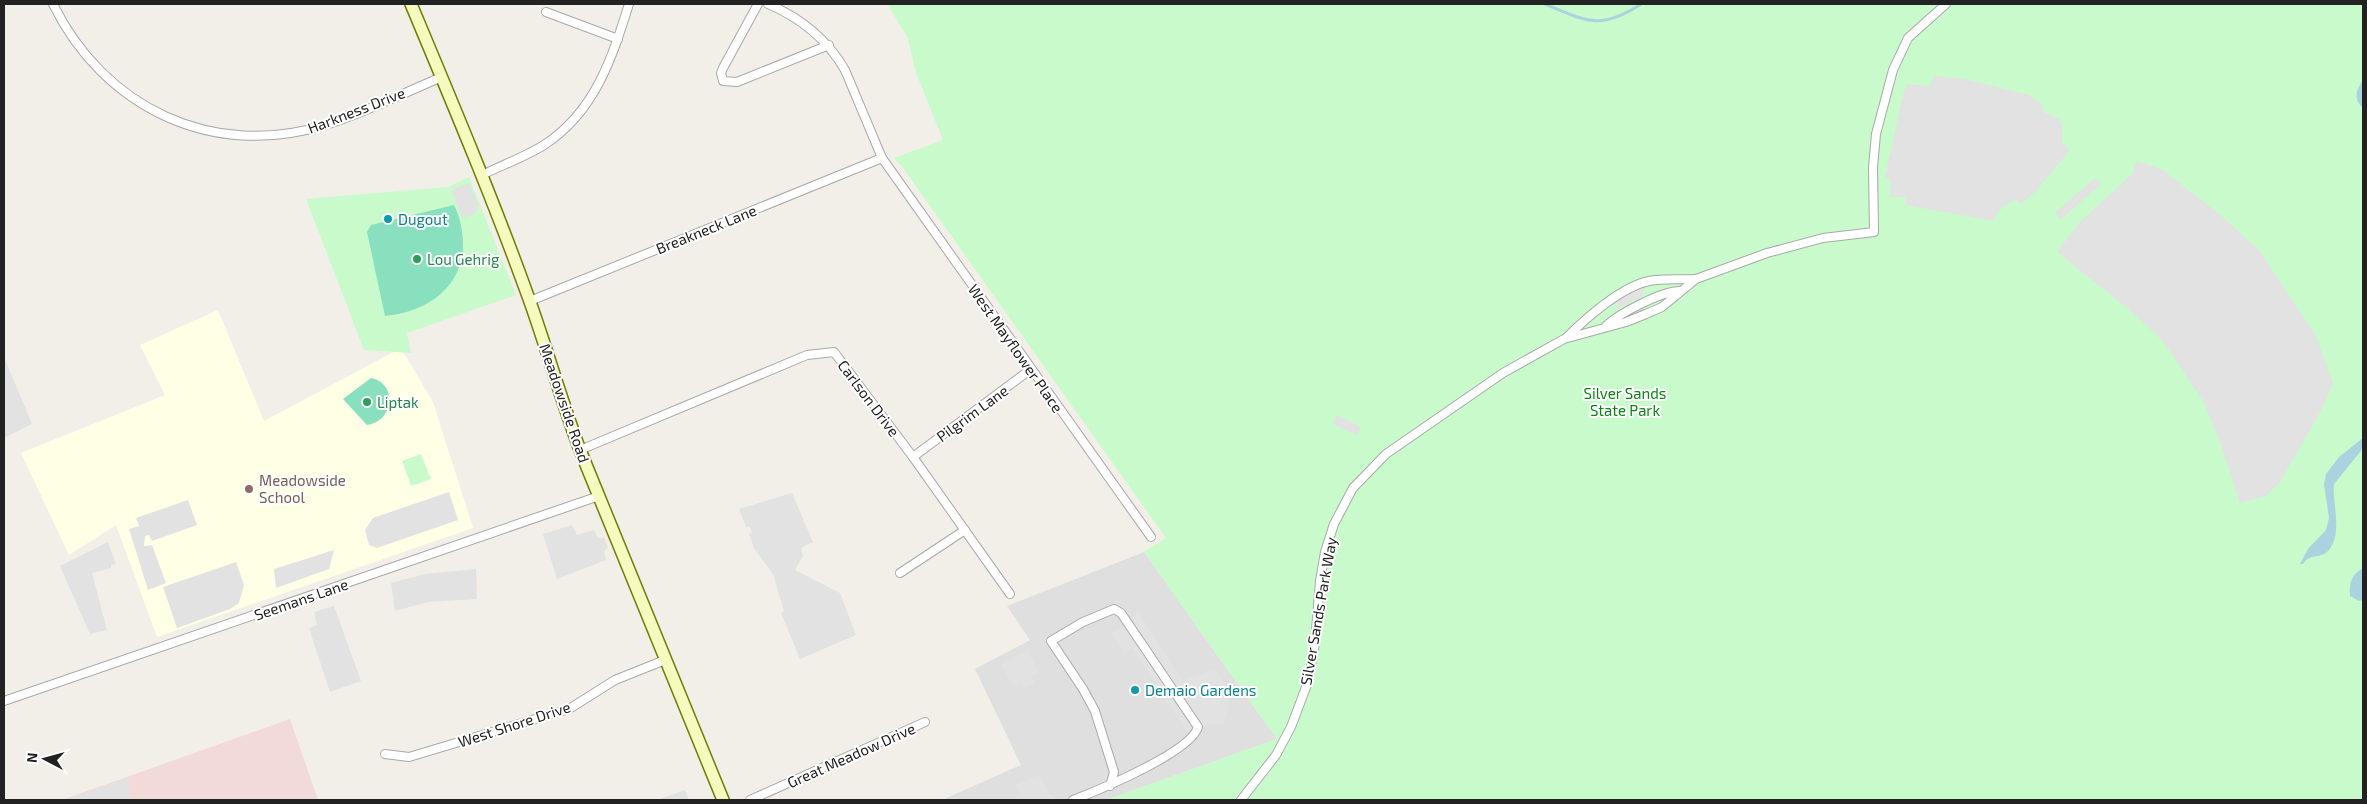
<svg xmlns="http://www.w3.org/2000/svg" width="2367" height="804" viewBox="0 0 2367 804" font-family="'Exo 2',sans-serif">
  <rect width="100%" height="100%" fill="#f2efe9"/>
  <polygon fill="#e0dfdf" points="1144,552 1277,739 1106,800 942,800 1021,765 975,669 1030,640 1007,606"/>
  <polygon fill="#f2dad9" points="290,719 318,800 62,800"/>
  <polygon fill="#ffffe5" points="218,310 264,421 401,348 433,402 473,528 157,637 116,525 69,555 21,453 165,395 140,345"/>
  <g fill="#c8facc">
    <polygon points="887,4 2363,4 2363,800 1106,800 1277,739 1144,552 1166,538 903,168 894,158 943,140 915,70 908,38"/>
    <polygon points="469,177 516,295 407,333 411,353 364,350 306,199 448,187"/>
    <polygon points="421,454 431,479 411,486 402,461"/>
  </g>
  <g fill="#88e0be">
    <path d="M454,205C460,217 462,228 463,242C464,287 427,312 385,316L367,232L371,225Z"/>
    <path d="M371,378C399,384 393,422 367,425L343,399Z"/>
  </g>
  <g fill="#e2e2e2">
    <polygon points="1934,76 1965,79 2029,95 2043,105 2043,112 2058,118 2062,124 2062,143 2070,150 2037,190 2021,204 2015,199 1997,212 1994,221 1906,205 1905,197 1890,197 1891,180 1885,177 1903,95 1907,84 1930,86"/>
    <polygon points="2137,161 2163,170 2218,213 2259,250 2316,336 2333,383 2322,409 2280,482 2266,496 2240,503 2220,442 2204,403 2172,354 2159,337 2127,308 2057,252 2080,222 2132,174"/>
    <polygon points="2095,178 2101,184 2060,220 2055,213"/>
    <polygon points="469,183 479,206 475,214 462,218 451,190"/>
    <polygon points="1645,287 1641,297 1616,309 1618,299"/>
    <polygon points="4,357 32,424 4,438"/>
    <polygon points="1337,415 1361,427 1357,435 1333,424"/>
    <polygon points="449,492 458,520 377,548 369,545 365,530 373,518"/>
    <polygon points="792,493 813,542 801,548 803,556 795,570 840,593 856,635 800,659 781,613 784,611 773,574 754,548 749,534 752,533 749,526 746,527 739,509"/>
    <polygon points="188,500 197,525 152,541 149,535 145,536 144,546 152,545 166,583 148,590 129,529 139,526 136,518"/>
    <polygon points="572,525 577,535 594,530 598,538 604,538 608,548 604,551 606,560 557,579 543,534"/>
    <polygon points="108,542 116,564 111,565 111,568 92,573 107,630 90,634 60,566"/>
    <polygon points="334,550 329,569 276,588 274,569"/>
    <polygon points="236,562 244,585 239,603 230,609 177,628 163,587"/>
    <polygon points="476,569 477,599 428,602 395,611 391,583 425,574"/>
    <polygon points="334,606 361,681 330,692 309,628 317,625 314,612"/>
    <polygon points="1138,611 1182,680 1215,669 1231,693 1224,724 1212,724 1188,734 1132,648 1124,653 1111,634 1120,629"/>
    <polygon points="1027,650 1039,672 1031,676 1035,682 1024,688 1020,683 1014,687 1001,665"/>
    <polygon points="1039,775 1054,799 1022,800 1016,784"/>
    <polygon points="127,778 131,799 136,797 137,800 65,800"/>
    <polygon points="685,790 689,800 657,800"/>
  </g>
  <g fill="#aad3df">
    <path d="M2363,80V108C2353,99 2356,90 2363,80Z"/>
    <path d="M2363,438V447L2360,452L2334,484C2332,503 2343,533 2329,550C2320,560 2311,552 2303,564H2300L2308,549L2326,530L2329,518L2324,484L2326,474L2339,457Z"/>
    <path d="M2363,568V600L2359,601L2350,596C2349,583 2351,575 2363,568Z"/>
  </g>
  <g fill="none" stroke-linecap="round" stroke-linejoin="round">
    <path stroke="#aad3df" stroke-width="3" d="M1545,4C1586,21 1600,31 1641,4"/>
    <defs>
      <g id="minor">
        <path d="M53,4C104,108 213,160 325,125C365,113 403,93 442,77"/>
        <polyline points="758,4 723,68 721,73 723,81 737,82 829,45"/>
        <path d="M768,4C801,18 827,39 845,70L882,158L1151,537"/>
        <polyline points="546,12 618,39"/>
        <path d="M482,175C502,165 525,157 544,145C595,112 612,58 629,4"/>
        <polyline points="530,301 882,158"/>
        <path d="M1607,325C1620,313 1662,291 1680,291"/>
        <path d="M1566,338C1586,318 1621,287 1649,281C1664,278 1680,280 1695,279"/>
        <polyline points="580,450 807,355 834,352 913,457 1010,594"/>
        <polyline points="913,457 1031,369"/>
        <polyline points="900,573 965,530"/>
        <polyline points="4,701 599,496"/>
        <polyline points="385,754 409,757 569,709 615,680 665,660"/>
        <polyline points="750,800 925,722"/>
        <path d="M1073,800C1099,790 1191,752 1198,727L1121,613L1114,609L1083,622L1051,641L1083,689L1095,711L1114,772L1110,786"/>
        <polyline points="1241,800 1276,755 1291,727 1308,682 1315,643 1320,581 1325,552 1334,524 1353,488 1386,454 1503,373 1564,339 1626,322 1646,314 1662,307 1696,279 1767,253 1823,238 1874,232 1873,167 1876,134 1893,70 1908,38 1946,4"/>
      </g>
      <path id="secondary" d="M411,4C452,102 493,199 529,299C547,349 561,400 580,450L723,800"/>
    </defs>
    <use href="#minor" stroke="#a9a9a9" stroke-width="10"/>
    <use href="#secondary" stroke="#707d05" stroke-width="14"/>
    <use href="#minor" stroke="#fff" stroke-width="8"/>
    <use href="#secondary" stroke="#f7fabf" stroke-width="11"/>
  </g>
  <g fill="#0f9aa8" stroke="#fff" stroke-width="2">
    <circle cx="388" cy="219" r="5"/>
    <circle cx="1135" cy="690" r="5"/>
  </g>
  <g fill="#2e9e5b" stroke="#fff" stroke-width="2">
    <circle cx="417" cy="259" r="5"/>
    <circle cx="367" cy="402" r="5"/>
  </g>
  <circle fill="#8d6e63" stroke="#fff" stroke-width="2" cx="249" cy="489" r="5"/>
  <g text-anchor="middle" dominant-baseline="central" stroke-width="4" stroke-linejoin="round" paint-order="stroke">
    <g font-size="15" fill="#222" stroke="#fff">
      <text transform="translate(356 110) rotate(-21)">Harkness Drive</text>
      <text transform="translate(706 229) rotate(-22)">Breakneck Lane</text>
      <text transform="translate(1016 348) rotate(55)">West Mayflower Place</text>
      <text transform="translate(869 398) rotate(53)">Carlson Drive</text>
      <text transform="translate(565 403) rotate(71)">Meadowside Road</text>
      <text transform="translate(972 413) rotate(-36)">Pilgrim Lane</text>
      <text transform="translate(301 599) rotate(-19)">Seemans Lane</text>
      <text transform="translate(1318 611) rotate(-80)">Silver Sands Park Way</text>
      <text transform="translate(514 724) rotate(-18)">West Shore Drive</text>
      <text transform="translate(851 755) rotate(-24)">Great Meadow Drive</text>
    </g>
    <g font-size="15" fill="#0d838f" stroke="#fff" text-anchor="start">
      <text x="398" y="219">Dugout</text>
      <text x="1145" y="690">Demaio Gardens</text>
    </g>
    <g font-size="15" fill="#27864d" stroke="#fff" text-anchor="start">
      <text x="427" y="259">Lou Gehrig</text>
      <text x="377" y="402">Liptak</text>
    </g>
    <g font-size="15" fill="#0c8416" stroke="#fff">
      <text x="1625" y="393">Silver Sands<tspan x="1625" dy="17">State Park</tspan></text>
    </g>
    <g font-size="15" fill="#785e54" stroke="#fff" text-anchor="start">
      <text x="259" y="480">Meadowside<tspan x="259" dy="17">School</tspan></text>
    </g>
  </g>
  <rect width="2367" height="804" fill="none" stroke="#222222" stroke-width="10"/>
  <g transform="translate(45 759) rotate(276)" stroke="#ffffff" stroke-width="4" paint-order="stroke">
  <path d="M0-4L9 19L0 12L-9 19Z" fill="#222222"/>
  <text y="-8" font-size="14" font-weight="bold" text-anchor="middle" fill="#222222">N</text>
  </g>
</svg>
